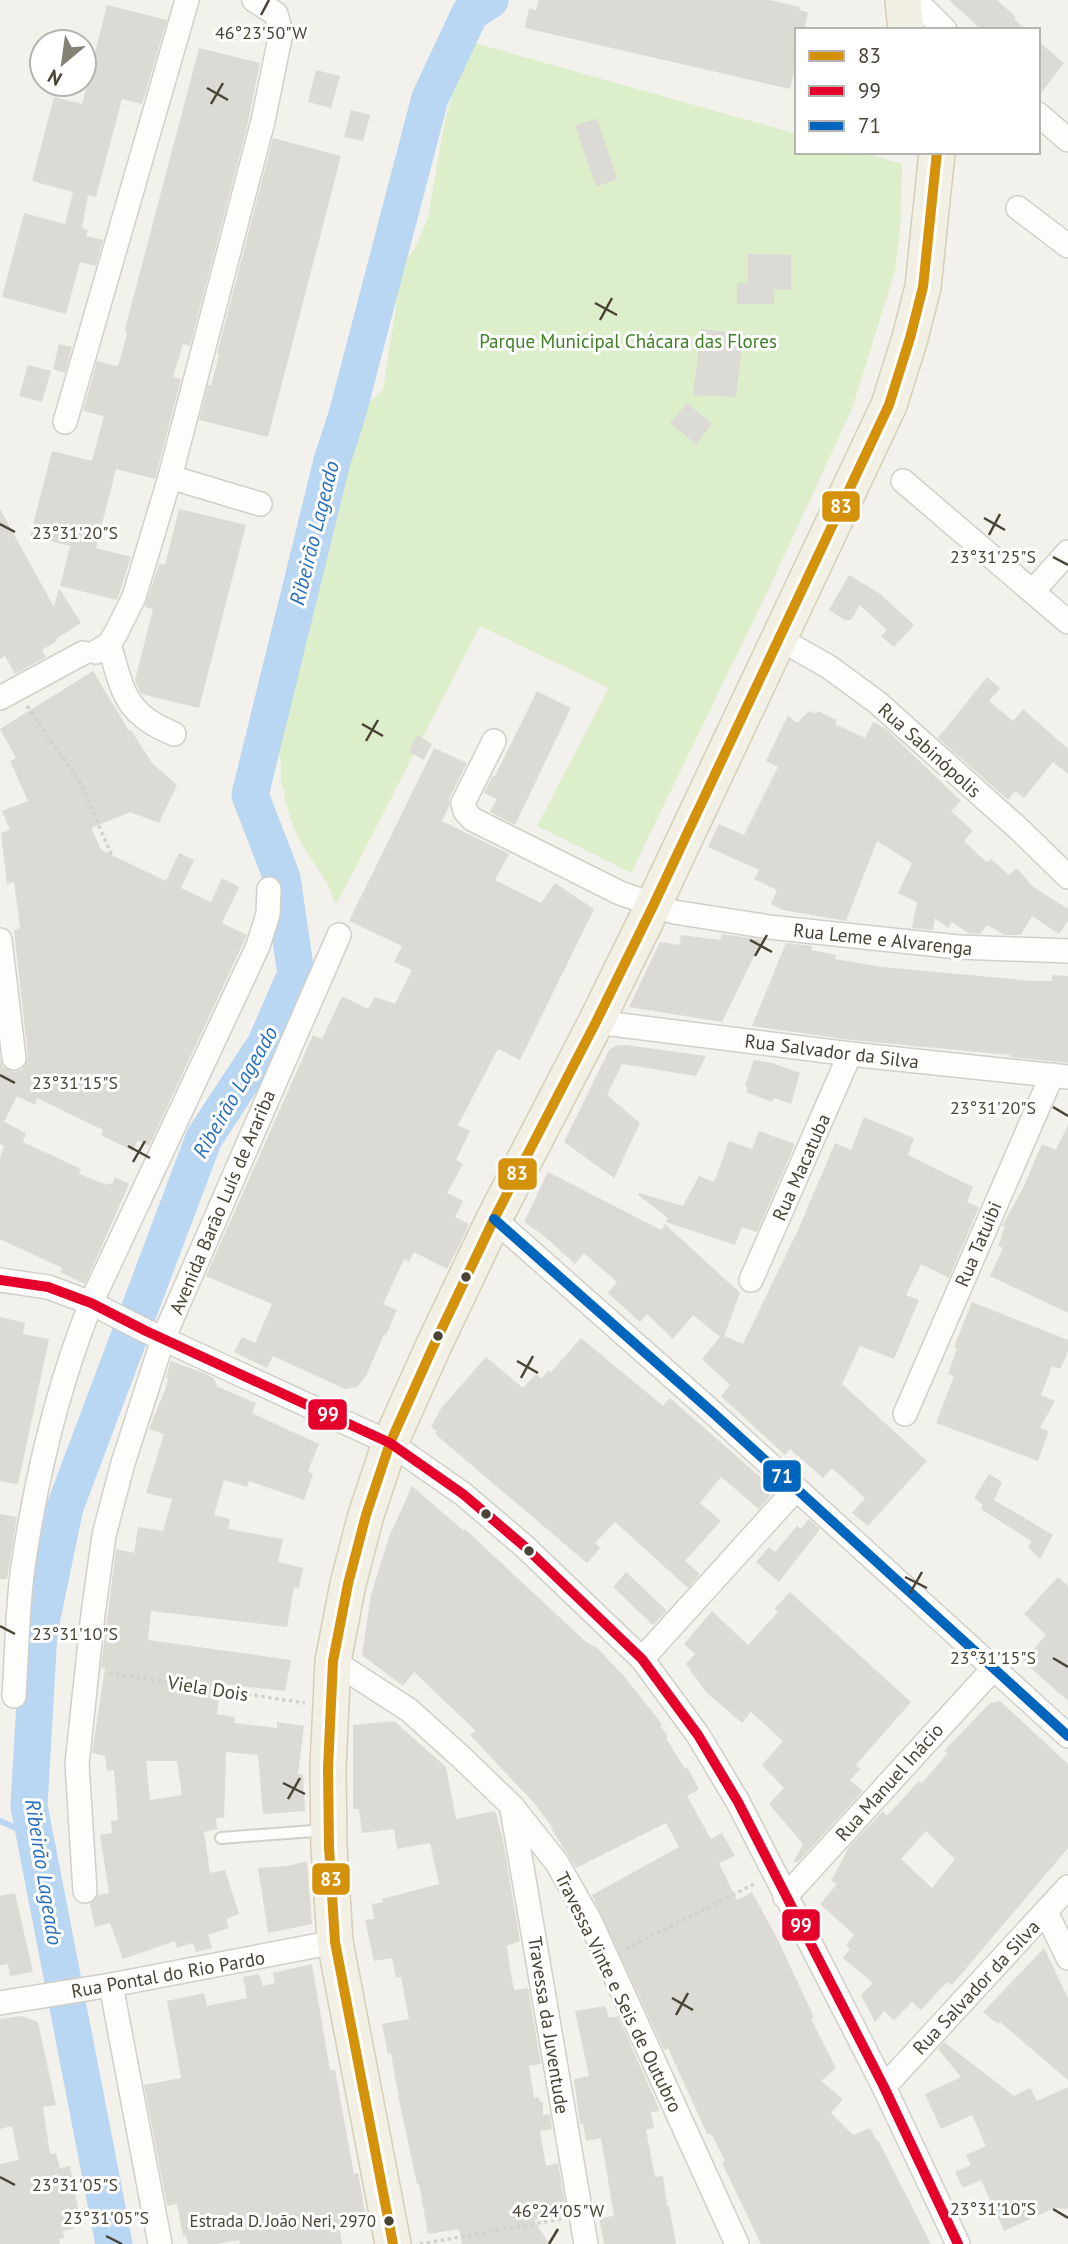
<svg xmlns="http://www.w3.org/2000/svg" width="1068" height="2244" viewBox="0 0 1068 2244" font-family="'PT Sans',sans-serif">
  <rect width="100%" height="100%" fill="#f2f1eb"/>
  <polygon fill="#dceeca" points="471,42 797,134 797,152 860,152 902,164 901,218 895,271 852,409 772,582 631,873 537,826 609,688 480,626 336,905 328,885 297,836 285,802 284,789 281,784 281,762 276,740 278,719 284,686 299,649 311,596 318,585 321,559 335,509 332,467 347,436 348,414 366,405 383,390 396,307 396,280 402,264 414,250 428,218 442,136 450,101 460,68"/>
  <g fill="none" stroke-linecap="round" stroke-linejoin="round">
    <polyline stroke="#b9d6f3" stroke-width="6" points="0,1821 36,1837"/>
    <polyline stroke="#b9d6f3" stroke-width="37" points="114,2244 29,1806 39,1632 65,1507 204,1138 265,1045 296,974 282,878 250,795 332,461 347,415 430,98 470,13 490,0"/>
  </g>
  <g fill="#dcdad4" fill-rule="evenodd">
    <polygon points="539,0 769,0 800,7 799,10 808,12 804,30 797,30 797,61 790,89 525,28 529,8 536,10"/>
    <polygon points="949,0 997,0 1016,17 1014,19 1026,30 982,30"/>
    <polygon points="107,5 167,20 142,104 122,99 96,197 88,195 82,228 88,230 86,236 103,240 96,266 80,262 66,314 2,297 24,213 65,224 73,192 32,181 54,97 82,104"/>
    <polygon points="1038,41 1064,63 1038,97"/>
    <polygon points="199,48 260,63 246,131 190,346 183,344 173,377 181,379 155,479 116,469 96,548 131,557 117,600 60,586 70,546 30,536 52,451 92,461 104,416 83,411 97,361 117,366 119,363 127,334 125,329"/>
    <polygon points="316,70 340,76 331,108 308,102"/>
    <polygon points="351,110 370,115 363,141 344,137"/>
    <polygon points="597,119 617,179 596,187 575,125"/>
    <polygon points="273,138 341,156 268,437 199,420 208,385 211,386 219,355 217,354"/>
    <polygon points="748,254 791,255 791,290 774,289 774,304 737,304 737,283 748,283"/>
    <polygon points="701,329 743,334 736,397 693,395"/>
    <polygon points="59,344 72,347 65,373 53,369"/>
    <polygon points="28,365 51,371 42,402 19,396"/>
    <polygon points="687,403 712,424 696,444 670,423"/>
    <polygon points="0,509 54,607 59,588 81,623 56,639 57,641 42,650 46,657 15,674 5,656 0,659"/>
    <polygon points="179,509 246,525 199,708 141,694 135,680 153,609 145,607 159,564 165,565"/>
    <polygon points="849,575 879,593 914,625 894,647 881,636 887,630 860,605 851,620 845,620 829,610"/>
    <polygon points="93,671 129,731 131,730 152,763 177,785 159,823 130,812 91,828 101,850 166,881 179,853 194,860 181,888 211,902 222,878 239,887 222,923 247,935 149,1146 138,1140 133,1151 101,1135 103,1130 37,1098 35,1105 17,1096 4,1122 26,1133 23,1142 81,1169 79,1174 107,1185 109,1183 112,1184 115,1177 129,1184 85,1284 60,1272 62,1268 0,1239 0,1158 4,1146 0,1144 0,1059 3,1067 15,1072 23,1069 28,1057 14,930 20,928 14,882 7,884 1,833 10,830 2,811 28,801 10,761 16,758 0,729"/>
    <polygon points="987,677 1000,688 989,701 1013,721 1023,709 1068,749 1068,774 1053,762 1024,798 1015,791 1008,800 938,738"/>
    <polygon points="537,691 571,708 515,825 490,812 497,799 484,793 493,775 495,776"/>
    <polygon points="809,711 816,714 818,711 837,720 835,724 865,738 873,722 885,728 961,801 951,811 973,831 964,841 987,863 991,859 1009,875 1017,868 1032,886 1068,909 1068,921 1059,934 1032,916 1021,935 1005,935 987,925 980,934 968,933 952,922 948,928 935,918 933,930 912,928 917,902 898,893 912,863 877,841 846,921 783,910 771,904 777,890 754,879 759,870 708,847 719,824 744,835 778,767 766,761 788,715 797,723"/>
    <polygon points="417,735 432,744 424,760 409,752"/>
    <polygon points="434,748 467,763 450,797 449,806 442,821 509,854 495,880 541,903 555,883 594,909 520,1060 498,1049 458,1125 470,1131 456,1160 463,1164 447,1193 463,1201 455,1217 469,1224 458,1248 447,1269 414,1252 409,1262 404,1259 383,1304 397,1310 386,1335 384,1334 366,1376 357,1387 345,1389 273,1356 267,1368 234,1352 242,1337 255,1343 272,1304 206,1276 313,1035 322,1039 342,996 368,1009 375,997 395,1004 412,970 394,962 402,946 349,921"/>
    <polygon points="722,934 762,940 722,1022 629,1007 660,942 679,945 681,935 720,940"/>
    <polygon points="786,943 812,946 811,950 836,955 835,959 882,967 1033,981 1052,981 1052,975 1068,976 1068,1063 1010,1057 1010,1055 852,1040 752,1026"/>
    <polygon points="626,1045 706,1056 696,1076 622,1064 607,1095 640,1123 614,1178 564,1142 609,1050 615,1046"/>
    <polygon points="754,1060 772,1063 800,1073 791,1104 774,1098 772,1102 746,1092 748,1088 745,1086"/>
    <polygon points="864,1117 914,1138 908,1155 973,1187 967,1202 979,1207 949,1278 921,1264 906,1295 919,1300 894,1359 860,1346 842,1384 927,1461 868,1526 852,1513 865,1498 832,1468 823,1478 790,1449 785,1455 721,1396 730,1385 702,1359 720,1337 693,1315 673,1339 647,1314 640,1322 608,1293 617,1282 584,1253 575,1264 543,1235 524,1222 548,1172 661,1230 665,1224 740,1293 724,1336 743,1344 798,1230 835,1143 851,1150"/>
    <polygon points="1068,1125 1068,1313 990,1276 1003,1248 998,1246 1005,1227 1002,1226 1024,1186 1042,1144 1056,1150"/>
    <polygon points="759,1131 795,1144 757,1232 742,1227 735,1245 666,1222 668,1218 638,1195 639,1193 683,1206 699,1176 714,1182 729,1141 752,1149"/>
    <polygon points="972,1302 1068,1340 1068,1352 1060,1369 1052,1366 1041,1395 1055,1401 1040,1428 1049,1431 1038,1461 936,1423 954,1376 948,1374 957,1348 954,1347"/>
    <polygon points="0,1317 25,1323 23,1334 49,1339 18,1484 0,1481"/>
    <polygon points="581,1338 663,1406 670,1398 775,1490 759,1509 721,1477 700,1503 721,1521 685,1561 700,1574 688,1588 615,1522 595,1543 600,1548 587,1563 435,1434 437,1431 431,1427 442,1407 486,1357 523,1388 536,1374 541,1379 549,1370 551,1372"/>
    <path d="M171,1361L206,1374L213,1378L218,1387L256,1403L252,1413L319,1444L308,1471L313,1474L304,1500L249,1481L247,1487L224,1480L214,1515L230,1519L228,1529L283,1539L278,1562L303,1568L299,1588L294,1587L287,1627L151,1611L148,1640L291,1660L285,1691L221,1684L217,1714L235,1717L234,1723L277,1728V1722L304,1726L298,1774H303L305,1811L263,1814L258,1755L226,1752L224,1818H216L217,1829L204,1832L210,1873L225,1870L239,1914L226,1919L229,1928L208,1935L212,1948L196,1952L193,1943L177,1948L175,1941L123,1959L110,1923L95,1927L90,1904L98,1895L109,1893L100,1835L112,1833L111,1821L118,1820L114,1770L107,1771L105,1756L92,1753L105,1668L101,1667L116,1549L134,1553L138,1527L163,1531L172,1499L146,1493L164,1434L149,1429L165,1390L168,1378L166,1377ZM146,1761H177L182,1795L150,1800Z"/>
    <polygon points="989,1474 1002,1482 994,1500 1053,1535 1040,1559 1028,1547 1031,1541 981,1509 983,1505 974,1498"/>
    <polygon points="412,1486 464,1531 465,1529 586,1642 596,1647 623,1675 662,1724 660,1726 668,1736 666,1738 685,1769 687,1767 699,1789 687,1796 711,1839 722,1833 735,1856 719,1863 737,1900 752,1892 778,1940 814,2017 811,2019 836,2068 821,2081 843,2099 831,2113 853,2135 870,2128 877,2141 878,2140 931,2244 761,2244 722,2163 725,2161 712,2135 707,2134 668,2048 664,2050 592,1895 679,1847 666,1823 576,1868 551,1828 552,1827 535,1804 470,1735 476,1731 414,1672 403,1686 362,1655 371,1595 389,1537"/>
    <polygon points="0,1514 17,1517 7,1579 0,1579"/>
    <polygon points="809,1519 820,1529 779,1582 756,1562 769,1547 775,1552 797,1526 801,1529"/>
    <polygon points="626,1572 667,1611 653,1625 613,1587"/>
    <polygon points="1058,1577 1068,1586 1068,1701 1023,1661 1046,1635 1024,1614"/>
    <polygon points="790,1592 911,1702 856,1765 860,1769 850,1780 863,1791 799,1861 793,1863 803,1844 769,1804 784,1788 762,1765 783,1741 751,1712 742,1723 705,1691 686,1664 695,1654 684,1644 712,1611 748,1645 778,1612 774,1609"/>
    <path d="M1000,1701L1068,1764V1848L952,1985L947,1982L921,2010L912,2002L894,2020L884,2011L875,2022L861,1995L873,1983L843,1958L850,1949L846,1945L854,1935L820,1904L837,1884L831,1881L849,1847L883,1811L887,1816L919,1781L922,1783L948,1753L944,1751L990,1703ZM926,1831L955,1859L932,1888L901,1859Z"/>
    <polygon points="394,1721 446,1767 456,1819 495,1811 502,1835 520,1941 507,1946 511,1974 514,1990 528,1988 541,2064 529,2066 534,2098 539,2097 540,2102 543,2102 543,2115 550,2114 552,2129 540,2131 546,2166 558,2163 567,2215 534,2220 549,2244 462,2244 459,2229 428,2234 419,2184 417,2184 400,2105 391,2053 388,2054 382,2024 409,2019 401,1977 396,1978 392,1958 374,1961 365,1920 374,1919 372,1904 383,1902 382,1899 439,1884 430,1843 397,1849 394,1829 362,1833 359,1809 353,1809 353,1725"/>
    <polygon points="307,1861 312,1924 268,1933 258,1868 288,1866"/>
    <polygon points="15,1893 33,1972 10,1976 8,1964 0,1965 0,1896"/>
    <polygon points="1044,1948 1068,1998 1068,2080 1000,2022 998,2024 983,2012"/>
    <polygon points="312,1964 330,2070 335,2070 354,2174 358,2173 366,2217 339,2223 342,2244 240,2244 239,2240 217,2244 188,2244 186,2236 183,2236 177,2204 167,2206 144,2085 181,2078 167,2001 204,1993 207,2006 247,1998 243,1977 259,1974 263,1986 275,1983 273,1973"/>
    <polygon points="605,2006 609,2018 618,2016 660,2111 651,2112 654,2128 646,2130 655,2177 663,2176 667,2206 669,2206 676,2244 604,2244 599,2218 614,2216 601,2138 586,2141 583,2124 580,2124 574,2079 589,2076 575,2011"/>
    <polygon points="22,2016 38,2022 56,2105 43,2107 50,2154 56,2153 60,2168 70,2166 80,2220 72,2222 74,2229 63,2231 64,2238 59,2239 60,2244 0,2244 0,2164 19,2160 12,2126 0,2129 0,2019"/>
    <polygon points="944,2042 1014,2096 1030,2088 1037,2101 1068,2087 1068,2209 1054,2208 1004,2231 981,2180 963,2188 955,2172 971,2165 966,2155 986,2146 972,2115 941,2129 925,2094 961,2077 938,2049"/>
  </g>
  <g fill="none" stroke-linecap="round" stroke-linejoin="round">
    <defs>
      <polyline id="lane" points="221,1838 326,1830"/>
      <g id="street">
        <polyline points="924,9 945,30"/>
        <polyline points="1038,114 1068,140"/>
        <polyline points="1018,208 1068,246"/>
        <polyline points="65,422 187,0"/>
        <polyline points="170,477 260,504"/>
        <polyline points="903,481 1068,622"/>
        <polyline points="1033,591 1068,552"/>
        <polyline points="780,639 829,667 878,703 1021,831 1068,877"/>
        <path d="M109,644C123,691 124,714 174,734"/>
        <polyline points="96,652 109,644 116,633 134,597 170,477 263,121 281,33 276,14 254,0"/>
        <polyline points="0,698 83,653"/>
        <polyline points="494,741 463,803 465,811 472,819 620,893 674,912 769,927 958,947 1068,951"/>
        <polyline points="0,940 14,1058"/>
        <polyline points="596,1022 850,1054 1068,1077"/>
        <polyline points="494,1219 711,1411 1068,1736"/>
        <polyline points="0,1280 48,1287 91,1303 146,1331 390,1443 463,1494 524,1546 642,1659 698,1735 738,1802 884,2087 958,2244"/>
        <polyline points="751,1280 850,1054"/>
        <polyline points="905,1414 1052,1075"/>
        <polyline points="642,1659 795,1490"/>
        <polyline points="333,1661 409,1710 461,1757 512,1806 557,1863 590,1921 737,2244"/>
        <path d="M14,1696C17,1653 17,1609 23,1567C36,1478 58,1386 91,1303L258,946L268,914L269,889"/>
        <polyline points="512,1809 586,2244"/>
        <polyline points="85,1891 77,1764 93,1614 104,1535 123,1463 163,1339 339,935"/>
        <polyline points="785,1897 994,1668"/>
        <polyline points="1046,1912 1068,1958"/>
        <polyline points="111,1985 160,2244"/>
        <polyline points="0,2003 111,1985 335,1942"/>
        <polyline points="884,2087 1068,1887"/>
      </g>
      <g id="primary">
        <polyline points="903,0 906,30"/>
        <polyline points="393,2244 335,1942 329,1847 328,1768 333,1661 348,1584 366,1515 390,1443 433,1347 494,1219 596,1022 653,906 889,405 910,338 923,287 937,152"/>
      </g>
    </defs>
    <use href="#lane" stroke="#d0cfc9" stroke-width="14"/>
    <use href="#street" stroke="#d0cfc9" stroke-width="26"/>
    <use href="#primary" stroke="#d5cfb7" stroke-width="38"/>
    <g stroke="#d2d1ca" stroke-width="3.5" stroke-dasharray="3.5 3.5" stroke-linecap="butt">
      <polyline points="27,706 81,784 112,856"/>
      <polyline points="109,1673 305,1703"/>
      <polyline points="626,1949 756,1883"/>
      <polyline points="420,2244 561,2219"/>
    </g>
    <use href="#lane" stroke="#fdfdfc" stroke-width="10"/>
    <use href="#street" stroke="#fdfdfc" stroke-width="23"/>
    <use href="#primary" stroke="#f2efe4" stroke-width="35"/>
    <defs>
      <polyline id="bus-1" points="393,2244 335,1942 329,1847 328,1768 333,1661 348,1584 366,1515 390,1443 433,1347 494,1219 596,1022 653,906 889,405 910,338 923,287 937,152"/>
      <polyline id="bus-2" points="0,1280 48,1287 91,1303 146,1331 390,1443 463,1494 524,1546 642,1659 698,1735 738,1802 884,2087 958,2244"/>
      <polyline id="bus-3" points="494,1219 711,1411 1068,1736"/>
    </defs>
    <use href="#bus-1" stroke="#fff" stroke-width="16"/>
    <use href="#bus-2" stroke="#fff" stroke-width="16"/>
    <use href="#bus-3" stroke="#fff" stroke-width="16"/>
    <use href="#bus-1" stroke="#d4920b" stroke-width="10"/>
    <use href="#bus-2" stroke="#e4002b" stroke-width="10"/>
    <use href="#bus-3" stroke="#0065bd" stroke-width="10"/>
  </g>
  <path fill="none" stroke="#494436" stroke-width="2.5" d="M261,15L269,0M207,88L228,100M211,104L223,83M595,303L617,315M600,320L612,298M984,518L1005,530M0,524L15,532M989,535L1000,514M1053,557L1068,565M362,724L383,736M366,741L378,720M750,940L772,952M755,956L767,935M0,1075L15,1083M1053,1107L1068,1116M128,1146L150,1158M133,1162L145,1141M517,1361L538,1373M521,1378L533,1356M905,1577L927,1588M910,1593L922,1572M0,1626L15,1634M1053,1658L1068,1667M283,1783L305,1794M288,1799L300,1778M672,1998L693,2010M676,2015L688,1993M0,2177L15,2185M1053,2209L1068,2218M106,2236L122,2244M549,2244L558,2229"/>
  <g fill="#494436" stroke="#fff" stroke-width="2.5">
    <circle cx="466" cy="1277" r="6"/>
    <circle cx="438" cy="1336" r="6"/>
    <circle cx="486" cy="1514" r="6"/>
    <circle cx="529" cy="1551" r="6"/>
    <circle cx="389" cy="2221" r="6"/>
  </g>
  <g text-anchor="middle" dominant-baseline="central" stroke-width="6" stroke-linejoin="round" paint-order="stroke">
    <g font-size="17" fill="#494436" stroke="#fff" text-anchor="end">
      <text x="376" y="2221">Estrada D. João Neri, 2970</text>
    </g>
    <g font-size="19" fill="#3e8024" stroke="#fff">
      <text x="628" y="341">Parque Municipal Chácara das Flores</text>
    </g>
    <g font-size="19" fill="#494436" stroke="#fff">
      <text transform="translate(930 750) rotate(42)">Rua Sabinópolis</text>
      <text transform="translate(883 939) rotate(6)">Rua Leme e Alvarenga</text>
      <text transform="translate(832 1051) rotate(7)">Rua Salvador da Silva</text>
      <text transform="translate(801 1167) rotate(-66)">Rua Macatuba</text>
      <text transform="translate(222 1202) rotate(-67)">Avenida Barão Luís de Arariba</text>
      <text transform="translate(978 1244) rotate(-67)">Rua Tatuibi</text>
      <text transform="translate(208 1688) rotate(9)">Viela Dois</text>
      <text transform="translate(889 1782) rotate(-48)">Rua Manuel Inácio</text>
      <text transform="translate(168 1974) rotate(-10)">Rua Pontal do Rio Pardo</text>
      <text transform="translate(976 1987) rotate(-47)">Rua Salvador da Silva</text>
      <text transform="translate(619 1992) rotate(64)">Travessa Vinte e Seis de Outubro</text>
      <text transform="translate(549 2025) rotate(81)">Travessa da Juventude</text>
    </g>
    <g font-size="21" font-style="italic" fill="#276fbe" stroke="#fff">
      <text transform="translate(314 533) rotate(-76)">Ribeirão Lageado</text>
      <text transform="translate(235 1092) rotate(-60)">Ribeirão Lageado</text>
      <text transform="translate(44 1872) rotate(81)">Ribeirão Lageado</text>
    </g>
  </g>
  <g font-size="18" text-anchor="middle" fill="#494436" stroke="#fff" stroke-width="6" stroke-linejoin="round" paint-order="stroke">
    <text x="261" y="39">46°23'50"W</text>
    <text x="75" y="539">23°31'20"S</text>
    <text x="993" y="563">23°31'25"S</text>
    <text x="75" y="1089">23°31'15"S</text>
    <text x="993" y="1114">23°31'20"S</text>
    <text x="75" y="1640">23°31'10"S</text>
    <text x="993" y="1664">23°31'15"S</text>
    <text x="75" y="2191">23°31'05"S</text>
    <text x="993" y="2215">23°31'10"S</text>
    <text x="558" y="2217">46°24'05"W</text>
    <text x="106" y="2224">23°31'05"S</text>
  </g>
  <g stroke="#fff" stroke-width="2.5">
    <rect x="821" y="490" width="40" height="33" rx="7" fill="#d4920b"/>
    <rect x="497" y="1157" width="41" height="34" rx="7" fill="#d4920b"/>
    <rect x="307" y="1398" width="41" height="33" rx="7" fill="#e4002b"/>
    <rect x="762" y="1459" width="40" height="34" rx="7" fill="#0065bd"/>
    <rect x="311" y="1862" width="40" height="34" rx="7" fill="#d4920b"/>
    <rect x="781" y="1908" width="40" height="34" rx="7" fill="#e4002b"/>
  </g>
  <g font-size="19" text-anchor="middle" font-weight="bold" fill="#fff">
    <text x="841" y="513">83</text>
    <text x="517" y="1180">83</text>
    <text x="328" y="1421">99</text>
    <text x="782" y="1483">71</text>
    <text x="331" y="1886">83</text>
    <text x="801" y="1932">99</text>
  </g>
  <rect x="795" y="28" width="245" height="126" fill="#ffffff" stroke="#b6b4af" stroke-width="2"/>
  <rect x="809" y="51" width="35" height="10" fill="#d4920b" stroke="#b6b4af" stroke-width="2"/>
  <text x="858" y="63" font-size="21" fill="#494436">83</text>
  <rect x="809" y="86" width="35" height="10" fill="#e4002b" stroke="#b6b4af" stroke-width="2"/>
  <text x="858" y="98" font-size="21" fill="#494436">99</text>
  <rect x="809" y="121" width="35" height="10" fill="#0065bd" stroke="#b6b4af" stroke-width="2"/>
  <text x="858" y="133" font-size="21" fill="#494436">71</text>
  <g transform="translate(63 63) rotate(209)"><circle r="33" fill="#ffffff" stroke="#b6b4af" stroke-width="2"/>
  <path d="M0-5L12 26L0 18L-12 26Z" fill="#848175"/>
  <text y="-10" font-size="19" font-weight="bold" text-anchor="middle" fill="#494436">N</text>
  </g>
</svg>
